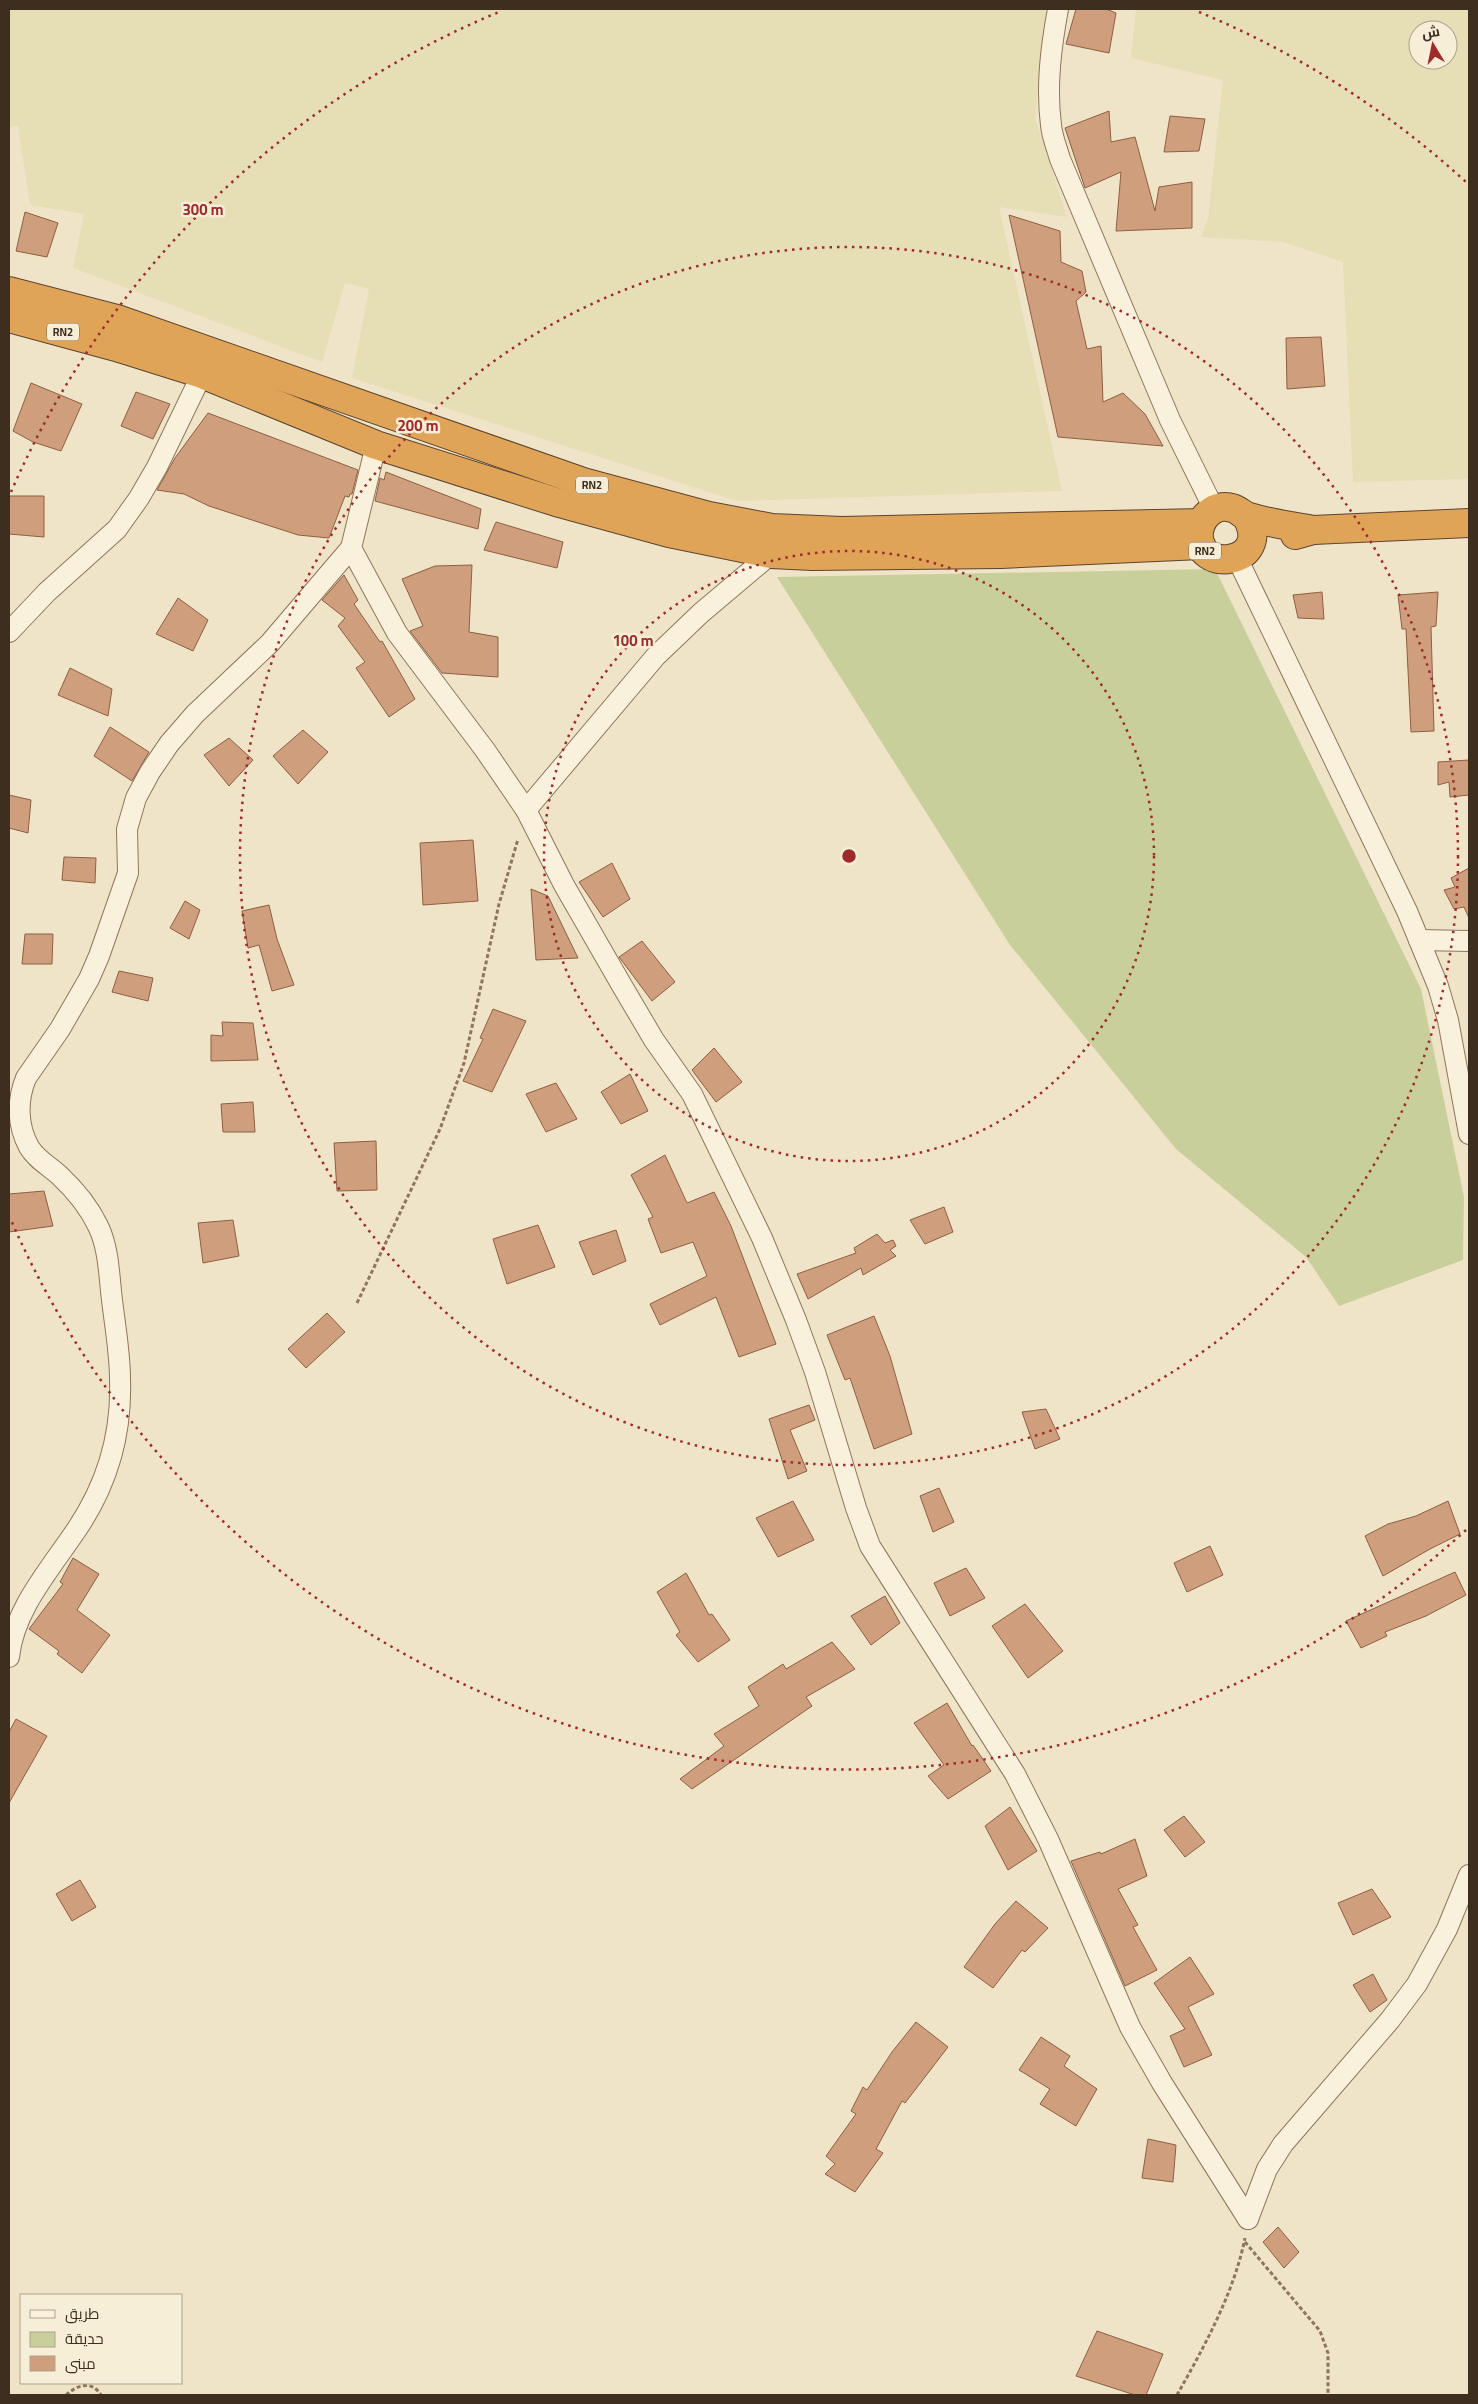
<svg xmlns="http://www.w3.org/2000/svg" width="1478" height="2404" viewBox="0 0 1478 2404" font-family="Georgia,Cairo,serif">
  <rect width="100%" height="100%" fill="#f0e4c8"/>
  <g fill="#e6deb5" fill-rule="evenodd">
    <polygon points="9,9 1046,9 1035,118 1067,217 999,207 1062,491 737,501 352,378 369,289 345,283 322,362 73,268 84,214 30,205 18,126 9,127"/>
    <path d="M1136,9H1469V479L1353,482L1343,262L1283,242L1201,237L1208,219L1223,80L1131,58ZM1418,30H1448V60H1418Z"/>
  </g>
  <polygon fill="#c9cf9b" points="1215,569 1421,989 1464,1197 1463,1260 1339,1306 1306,1257 1176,1149 1010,945 777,577"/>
  <g fill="#cf9f7d" stroke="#8d5f41">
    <polygon points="1076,9 1106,9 1116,13 1109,53 1066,44"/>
    <polygon points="1109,111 1111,142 1135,137 1155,211 1159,187 1192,182 1192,228 1116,231 1121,172 1085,188 1065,128"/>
    <polygon points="1170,116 1205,119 1199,151 1164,152"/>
    <polygon points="25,212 58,223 47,257 16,251"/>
    <polygon points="1009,215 1060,231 1061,262 1082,271 1086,292 1076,301 1087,349 1101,346 1103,402 1123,393 1145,414 1163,446 1058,437"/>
    <polygon points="1321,337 1325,386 1287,389 1286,338"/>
    <polygon points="31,383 82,404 61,451 33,442 13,431"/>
    <polygon points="136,392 170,404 153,439 121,426"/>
    <polygon points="208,413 358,470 352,494 350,494 349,497 345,496 329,538 298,535 209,506 184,494 157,490 175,458"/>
    <polygon points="386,472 481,509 478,529 375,501 380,478 384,480"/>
    <polygon points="9,496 44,496 44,537 9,534"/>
    <polygon points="496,522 563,542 557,568 484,550"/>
    <polygon points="472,565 469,632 498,637 498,677 442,673 410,631 423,626 402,579 435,566"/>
    <polygon points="344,575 358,600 354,604 380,642 382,641 415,699 389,717 356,668 365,662 338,626 345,618 322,600"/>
    <polygon points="1322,592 1324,619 1298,618 1293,595"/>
    <polygon points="1438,592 1436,626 1431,627 1434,731 1411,732 1406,629 1402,629 1398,595"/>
    <polygon points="178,598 208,620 193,651 156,634"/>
    <polygon points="70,668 112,689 108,716 58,695"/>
    <polygon points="110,727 149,752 132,781 94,756"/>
    <polygon points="303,730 328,752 298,784 273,756"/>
    <polygon points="229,738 253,760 229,786 204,755"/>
    <polygon points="1469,760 1469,795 1450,797 1449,782 1438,785 1438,762"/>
    <polygon points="9,795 31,800 28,833 9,828"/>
    <polygon points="473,840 478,901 423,905 420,843"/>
    <polygon points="64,857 96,858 95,883 62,880"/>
    <polygon points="612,863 630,899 603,917 579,882"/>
    <polygon points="1469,868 1469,918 1464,907 1454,909 1444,890 1455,887 1451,878"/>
    <polygon points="531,889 548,896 578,958 536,960"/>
    <polygon points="185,901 200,910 189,939 170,928"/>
    <polygon points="269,905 277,939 294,985 272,991 259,945 248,948 242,911"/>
    <polygon points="25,934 53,934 52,964 22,964"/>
    <polygon points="642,941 675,982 652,1001 619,957"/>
    <polygon points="119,971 153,978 148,1001 112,992"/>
    <polygon points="493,1009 526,1021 492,1092 463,1081 483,1039 480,1038"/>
    <polygon points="222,1022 253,1023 258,1060 211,1061 211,1035 223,1036"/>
    <polygon points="714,1048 742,1082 716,1102 692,1070"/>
    <polygon points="630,1074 648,1111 621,1124 601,1092"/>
    <polygon points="556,1083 577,1119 546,1132 526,1094"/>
    <polygon points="253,1102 255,1132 223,1132 221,1104"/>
    <polygon points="376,1141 377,1190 337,1191 334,1143"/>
    <polygon points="665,1155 687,1203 714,1192 731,1226 776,1344 739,1357 716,1297 660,1325 650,1304 707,1276 693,1242 661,1253 648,1219 653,1217 631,1175"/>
    <polygon points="44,1191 53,1226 9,1232 9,1194"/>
    <polygon points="944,1207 953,1232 925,1244 910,1220"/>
    <polygon points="233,1220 239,1256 203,1263 198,1223"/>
    <polygon points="538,1225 555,1267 507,1284 493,1239"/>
    <polygon points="616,1230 626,1261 593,1275 579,1242"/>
    <polygon points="877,1234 885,1243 893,1240 896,1246 890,1250 896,1256 863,1275 861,1268 808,1299 797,1274 856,1253 854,1248"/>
    <polygon points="327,1313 345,1332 306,1368 288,1349"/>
    <polygon points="874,1316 890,1356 912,1434 874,1449 850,1378 845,1380 827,1335"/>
    <polygon points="809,1405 815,1420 790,1430 807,1471 788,1479 769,1419"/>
    <polygon points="1046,1409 1060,1439 1035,1449 1022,1412"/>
    <polygon points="939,1488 954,1522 933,1532 920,1496"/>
    <polygon points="793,1501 814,1540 778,1557 756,1518"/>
    <polygon points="1448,1501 1460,1534 1430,1549 1383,1576 1365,1536 1388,1524 1416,1516"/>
    <polygon points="1210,1546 1223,1575 1187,1592 1174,1563"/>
    <polygon points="73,1558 99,1574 77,1610 110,1635 82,1673 57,1654 59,1651 29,1629 63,1584 60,1582"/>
    <polygon points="966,1568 985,1598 950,1616 934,1583"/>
    <polygon points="1455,1572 1466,1595 1426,1616 1385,1632 1387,1636 1361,1648 1346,1621"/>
    <polygon points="686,1573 709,1615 712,1614 730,1640 698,1662 676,1635 680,1632 657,1592"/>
    <polygon points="885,1596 900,1623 871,1645 851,1616"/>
    <polygon points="1025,1604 1063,1651 1028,1678 992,1626"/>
    <polygon points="832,1642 855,1669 806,1697 812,1706 692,1789 680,1779 724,1746 714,1734 759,1706 748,1687 783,1664 786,1669"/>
    <polygon points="947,1703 972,1746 973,1745 991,1771 948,1799 928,1776 944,1765 914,1723"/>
    <polygon points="16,1719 47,1736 9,1803 9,1732"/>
    <polygon points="1010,1807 1037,1851 1008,1870 985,1826"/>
    <polygon points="1184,1816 1205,1842 1185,1857 1164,1830"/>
    <polygon points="1135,1839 1147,1876 1118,1889 1138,1925 1133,1927 1157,1970 1125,1986 1071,1861 1100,1852 1101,1854"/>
    <polygon points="80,1880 96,1907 72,1921 56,1894"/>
    <polygon points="1372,1889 1391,1917 1353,1935 1338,1903"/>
    <polygon points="1016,1901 1048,1928 1025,1952 1022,1950 993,1988 964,1967 995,1924"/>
    <polygon points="1190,1957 1214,1994 1188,2007 1212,2055 1184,2067 1170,2036 1185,2029 1154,1983"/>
    <polygon points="1373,1974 1387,2000 1370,2012 1353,1985"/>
    <polygon points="916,2022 948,2047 905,2103 902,2101 876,2149 883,2153 855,2192 825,2174 835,2164 826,2156 856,2114 851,2111 863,2087 867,2090 892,2052"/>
    <polygon points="1041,2037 1070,2056 1064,2066 1097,2089 1076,2126 1040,2104 1050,2089 1019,2070"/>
    <polygon points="1148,2139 1176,2145 1173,2182 1142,2178"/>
    <polygon points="1278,2227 1299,2252 1284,2268 1263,2242"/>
    <polygon points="1097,2331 1163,2354 1146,2395 1135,2395 1076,2376"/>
  </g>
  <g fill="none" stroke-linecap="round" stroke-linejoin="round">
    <defs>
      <g id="minor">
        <path d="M1058,9C1051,47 1046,86 1051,125C1052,137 1057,148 1060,159L1170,420L1214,509"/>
        <polyline points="376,445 351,548 397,633 485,750 526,810 564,885 621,984 654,1040 692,1094 762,1238 796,1320 815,1372 856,1508 870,1546 1015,1774 1048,1839 1130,2027 1162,2083 1248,2219"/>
        <polyline points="1237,558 1407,911 1438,986 1448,1020 1469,1134"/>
        <polyline points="9,632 47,592 117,529 139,498 157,467 202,374"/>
        <polyline points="526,810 656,656 701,613 771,554"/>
        <polyline points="1419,940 1469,941"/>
        <path d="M9,1657C14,1609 51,1568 77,1529C108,1483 122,1434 120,1379C120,1353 115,1326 112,1300C109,1276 109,1248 98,1226C89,1207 74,1189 59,1175C49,1166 36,1159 29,1147C17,1125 17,1100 26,1078L60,1029L89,979L99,956L128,873L127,829L136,798L150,772L169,744L195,714L270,643L351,548"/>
        <polyline points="1248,2219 1267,2169 1283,2144 1390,2020 1417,1984 1447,1929 1469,1875"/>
      </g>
      <g id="highway">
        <polyline points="9,291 117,319 583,482 709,516 772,528 842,531 1201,523"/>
        <polyline points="9,318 116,347 202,374 376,445 556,502 669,533 771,554 812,556 1001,554 1201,545"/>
        <path d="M1246,516C1275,564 1194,576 1199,532C1200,523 1205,515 1213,510C1218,507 1226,506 1232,508C1238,509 1242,515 1249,517C1269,523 1292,526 1313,530"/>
        <polyline points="1295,535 1313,530 1469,523"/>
      </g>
    </defs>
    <use href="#minor" stroke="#8d765c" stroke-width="22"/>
    <use href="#highway" stroke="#5b4430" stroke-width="30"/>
    <g stroke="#8d765c" stroke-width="3" stroke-dasharray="4 2.5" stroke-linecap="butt">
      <polyline points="357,1303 440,1129 464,1063 499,904 518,839"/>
      <polyline points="1245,2242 1320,2331 1328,2353 1328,2395"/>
      <path d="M66,2395C77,2385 92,2380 101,2395"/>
      <path d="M1177,2395C1204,2347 1234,2293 1245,2238"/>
    </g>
    <use href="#minor" stroke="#faf1dc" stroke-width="20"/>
    <use href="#highway" stroke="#e0a458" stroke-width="28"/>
  </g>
  <g fill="none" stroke="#9e2a2b" stroke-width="2.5" stroke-dasharray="2.5 5">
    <circle cx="849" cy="856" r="305"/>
    <circle cx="849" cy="856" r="609"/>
    <path d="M1466 1530A914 914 0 0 1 11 1220M11 492A914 914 0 0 1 499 12M1199 12A914 914 0 0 1 1466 182"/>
  </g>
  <g text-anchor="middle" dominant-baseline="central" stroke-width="5" stroke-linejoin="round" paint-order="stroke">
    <g fill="#f7eed8" stroke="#756857" stroke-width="1">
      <rect x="47" y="323.5" width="32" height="17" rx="4"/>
      <rect x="576" y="476.5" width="32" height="17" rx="4"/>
      <rect x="1189" y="542.5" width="32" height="17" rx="4"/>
    </g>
    <g font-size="11" font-weight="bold" fill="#3d2e20">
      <text x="63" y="332">RN2</text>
      <text x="592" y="485">RN2</text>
      <text x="1205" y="551">RN2</text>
    </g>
  </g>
  <circle cx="849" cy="856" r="8" fill="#9e2a2b" stroke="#f7eed8" stroke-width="2.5"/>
  <g font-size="15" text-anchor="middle" font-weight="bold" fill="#9e2a2b" stroke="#f7eed8" stroke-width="5" stroke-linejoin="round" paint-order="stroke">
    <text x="203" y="215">300 m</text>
    <text x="418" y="431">200 m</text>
    <text x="633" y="646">100 m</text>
  </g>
  <rect width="1478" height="2404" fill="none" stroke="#3d2e20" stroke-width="20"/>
  <rect x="20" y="2294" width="162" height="90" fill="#f7eed8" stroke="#ada18e"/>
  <rect x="30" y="2310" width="25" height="8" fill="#faf1dc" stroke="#ada18e"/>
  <text x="65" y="2319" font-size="15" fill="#3d2e20">طريق</text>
  <rect x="30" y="2332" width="25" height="15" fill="#c9cf9b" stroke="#ada18e"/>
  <text x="65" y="2344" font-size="15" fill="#3d2e20">حديقة</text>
  <rect x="30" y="2356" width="25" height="15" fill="#cf9f7d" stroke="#ada18e"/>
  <text x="65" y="2369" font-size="15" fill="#3d2e20">مبنى</text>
  <g transform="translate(1433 45) rotate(350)"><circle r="24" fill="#f7eed8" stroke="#ada18e"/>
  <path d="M0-4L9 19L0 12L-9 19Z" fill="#9e2a2b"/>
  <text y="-8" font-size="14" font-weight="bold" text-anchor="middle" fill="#3d2e20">ش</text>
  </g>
</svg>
